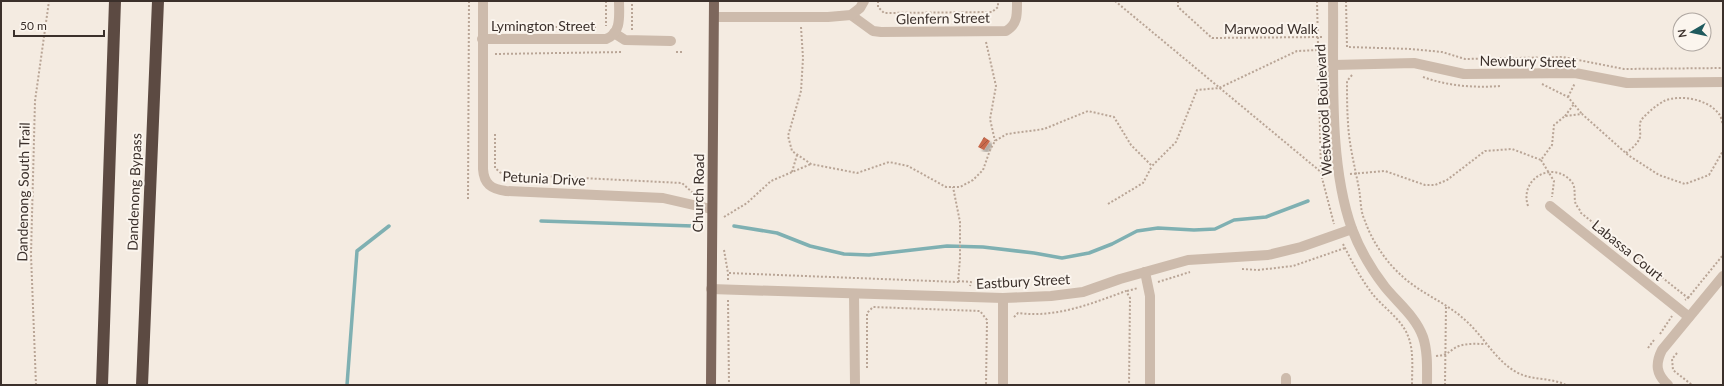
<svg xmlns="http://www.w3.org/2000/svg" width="1724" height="386" viewBox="0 0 1724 386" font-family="Lato,sans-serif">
  <defs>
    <pattern id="building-hatch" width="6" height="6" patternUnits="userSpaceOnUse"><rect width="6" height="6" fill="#c8694b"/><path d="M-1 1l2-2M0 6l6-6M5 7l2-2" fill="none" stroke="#a4573f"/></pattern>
    <filter id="shadow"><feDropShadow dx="3.5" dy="3.5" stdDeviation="1" flood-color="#0004"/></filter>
  </defs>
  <rect width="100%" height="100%" fill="#f4ebe1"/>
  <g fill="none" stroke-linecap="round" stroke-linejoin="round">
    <g stroke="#7fb0b2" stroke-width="3.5">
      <polyline points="541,221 693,226"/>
      <polyline points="734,226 777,233 810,246 844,254 869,255 947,246 983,247 1034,253 1062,258 1089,253 1112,244 1137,231 1158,228 1194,230 1215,229 1234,220 1266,217 1308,201"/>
      <polyline points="347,385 357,251 389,226"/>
    </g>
  </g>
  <polygon fill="url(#building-hatch)" filter="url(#shadow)" points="984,137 990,141 984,150 978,147"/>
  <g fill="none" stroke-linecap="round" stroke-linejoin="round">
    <g stroke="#b9a596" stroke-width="2" stroke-dasharray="2 2" stroke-linecap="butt">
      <polyline points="606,1 606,26"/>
      <polyline points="878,1 878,7 884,13 992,12 998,7 998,1"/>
      <polyline points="1115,1 1321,172 1328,173"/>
      <polyline points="1178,1 1178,7 1212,38 1322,37"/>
      <polyline points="1317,1 1321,174 1334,224"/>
      <polyline points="1346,1 1347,47 1411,49 1442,52 1465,59 1563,57 1624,69 1723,68"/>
      <polyline points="495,27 596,27"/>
      <polyline points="801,27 803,58 801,91 788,136 792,151 811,164 857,173 889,162 908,166 946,187 960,187 973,180 983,170 990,150 995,141 1007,134 1044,129 1088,111 1114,117 1131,145 1152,166 1176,142 1197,90 1219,88 1297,51 1319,50 1322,47"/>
      <polyline points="632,30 632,1"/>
      <polyline points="986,42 996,86 990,119 995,141"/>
      <polyline points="676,52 683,52"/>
      <polyline points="495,54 623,52"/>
      <path d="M1352,75L1347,81C1347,95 1347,109 1348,123C1349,145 1355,167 1359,189C1361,199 1360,211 1365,221C1372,241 1386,262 1402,276C1420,293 1445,302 1464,319C1483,335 1494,359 1516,372C1532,381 1550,377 1566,385"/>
      <path d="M1423,77C1448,86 1474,88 1500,86"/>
      <polyline points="1542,84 1568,97 1582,114"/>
      <polyline points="1568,97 1575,83"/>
      <polyline points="1565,116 1574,104"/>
      <polyline points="495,134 495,168 502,174 682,183 694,194"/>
      <path d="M1626,153C1631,149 1638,144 1640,137C1641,131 1638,124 1642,119C1648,112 1657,105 1664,101C1680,94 1708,99 1719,114C1721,116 1722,122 1723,125"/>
      <polyline points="1541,160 1554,181 1552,197"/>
      <polyline points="792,172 797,155"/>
      <polyline points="1350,174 1385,171 1425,185 1435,185 1447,180 1485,151 1512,149 1541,160 1552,145 1554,125 1565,116 1582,114 1628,155 1659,175 1685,184 1709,175 1723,151"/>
      <polyline points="468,199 469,1"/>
      <polyline points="1108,204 1143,183 1152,166"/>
      <path d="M1528,206C1519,179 1552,160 1571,181C1577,187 1573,197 1576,205C1578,207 1580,210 1581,213L1688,298L1685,300"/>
      <polyline points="724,217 747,203 771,181 811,164"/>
      <path d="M1343,244C1351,260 1360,277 1371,292C1382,307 1401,318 1408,336C1414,350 1412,370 1412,385"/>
      <polyline points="724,250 728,273"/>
      <polyline points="1242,269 1258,270 1293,266 1345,248"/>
      <polyline points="728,280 728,273 958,282 960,259 960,222 953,187"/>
      <polyline points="958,281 971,282 970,286"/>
      <polyline points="1158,282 1190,272"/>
      <polyline points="1127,291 1138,288"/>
      <polyline points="1688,298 1723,255"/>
      <polyline points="728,300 729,385"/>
      <path d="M1014,317L1018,313C1057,318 1090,304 1126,291L1130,298L1129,385"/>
      <polyline points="1660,334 1672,316"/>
      <polyline points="1648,348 1654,340"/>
      <polyline points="1677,353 1672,359 1673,370 1692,385"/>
      <path d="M1436,356C1450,355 1449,350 1459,346C1468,343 1477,344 1486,344"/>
      <polyline points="867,368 867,313 873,307 980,311 987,320 986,385"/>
      <polyline points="36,385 31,255 35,101 49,1"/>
      <polyline points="1445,385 1446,305"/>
    </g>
    <g stroke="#cdbbac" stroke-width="10">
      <path d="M483,1V169C484,184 491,189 506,191L663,198L711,209"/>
      <path d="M1333,1C1334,72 1328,162 1352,229C1360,250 1371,269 1385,287C1398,303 1416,317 1423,337C1428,352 1427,369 1427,385"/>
      <path d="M851,15L873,31L881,32L1006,31C1018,24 1017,14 1017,1"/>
      <polyline points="714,17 828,17 851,15 860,8 864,1"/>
      <polyline points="614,33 625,40 671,41"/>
      <path d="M482,39H606C622,33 619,15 619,1"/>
      <polyline points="1334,65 1414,63 1464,74 1575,73 1627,83 1723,82"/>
      <polyline points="1550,206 1689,317"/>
      <polyline points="1145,272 1150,296 1150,385"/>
      <polyline points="711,289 1003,298 1051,296 1083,292 1120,279 1188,260 1268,255 1301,247 1352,229"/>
      <polyline points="854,294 855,385"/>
      <polyline points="1003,298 1003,385"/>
      <polyline points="1286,378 1286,385"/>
      <path d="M1668,385C1656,374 1655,364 1662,350L1723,276"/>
    </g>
    <polyline stroke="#7d675c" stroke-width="10" points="711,385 714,1"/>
    <g stroke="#5c4a42" stroke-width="12">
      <polyline points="102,385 115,1"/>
      <polyline points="142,385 158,1"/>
    </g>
  </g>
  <g text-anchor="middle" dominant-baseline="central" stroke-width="4" stroke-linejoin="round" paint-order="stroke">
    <g font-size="14" fill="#3b302b" stroke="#fbf5ee">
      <text transform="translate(943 18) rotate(-1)">Glenfern Street</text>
      <text x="543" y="25">Lymington Street</text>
      <text x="1271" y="28">Marwood Walk</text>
      <text transform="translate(1528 61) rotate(1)">Newbury Street</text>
      <text transform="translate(1323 110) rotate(-93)">Westwood Boulevard</text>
      <text transform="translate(544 178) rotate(3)">Petunia Drive</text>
      <text transform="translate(23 192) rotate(-89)">Dandenong South Trail</text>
      <text transform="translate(134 192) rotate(-88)">Dandenong Bypass</text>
      <text transform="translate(698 193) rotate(-89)">Church Road</text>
      <text transform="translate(1628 250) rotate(39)">Labassa Court</text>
      <text transform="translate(1023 281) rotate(-3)">Eastbury Street</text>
    </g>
  </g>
  <rect width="1724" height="386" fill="none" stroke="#3b302b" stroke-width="4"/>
  <g transform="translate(1692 32) rotate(261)"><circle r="19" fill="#fbf5ee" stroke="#aea6a0"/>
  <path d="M0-3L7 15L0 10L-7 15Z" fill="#1f5a5e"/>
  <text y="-6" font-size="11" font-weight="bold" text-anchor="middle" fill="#3b302b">N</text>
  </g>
  <path d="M14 30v6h90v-6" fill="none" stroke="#3b302b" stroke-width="2"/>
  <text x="20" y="30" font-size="12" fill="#3b302b" stroke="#fbf5ee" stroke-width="3" paint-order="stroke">50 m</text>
</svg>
